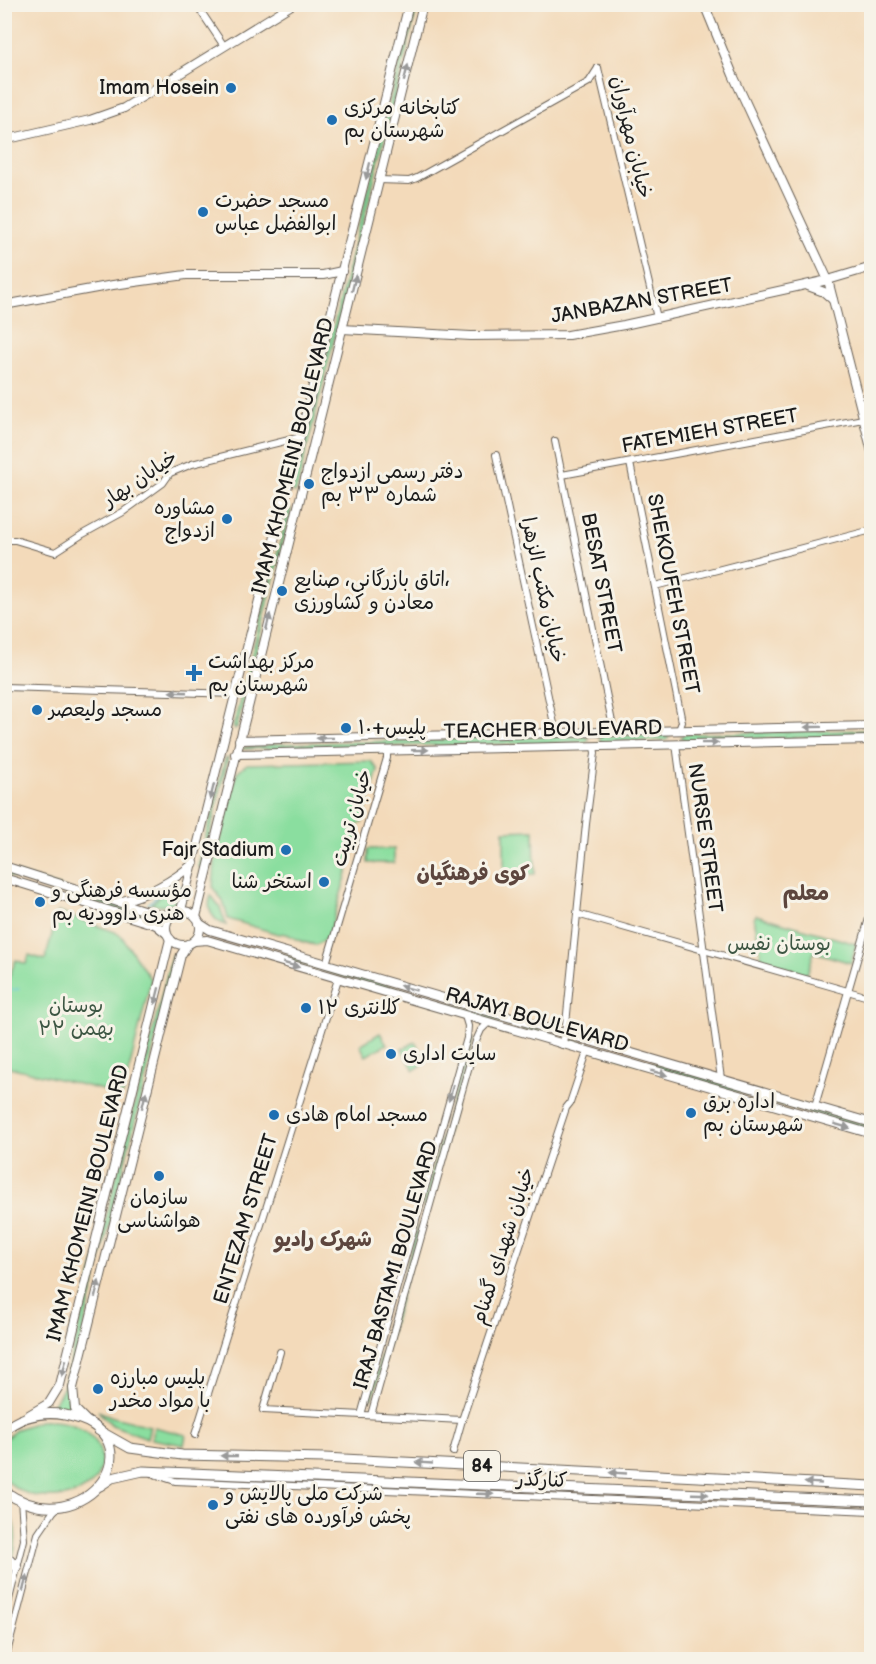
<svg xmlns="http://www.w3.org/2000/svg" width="876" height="1664" viewBox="0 0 876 1664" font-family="'Balsamiq Sans','Playpen Sans Arabic',sans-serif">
  <rect width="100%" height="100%" fill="#f7f3e8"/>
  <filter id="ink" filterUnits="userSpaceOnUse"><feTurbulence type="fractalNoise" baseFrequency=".0167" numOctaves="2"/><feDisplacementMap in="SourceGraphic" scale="12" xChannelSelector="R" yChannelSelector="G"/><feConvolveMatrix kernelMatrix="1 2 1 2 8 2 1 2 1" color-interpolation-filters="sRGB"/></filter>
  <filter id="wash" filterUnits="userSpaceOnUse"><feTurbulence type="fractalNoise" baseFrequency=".008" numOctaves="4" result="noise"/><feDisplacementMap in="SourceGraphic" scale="24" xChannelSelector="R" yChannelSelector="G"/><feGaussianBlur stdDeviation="1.35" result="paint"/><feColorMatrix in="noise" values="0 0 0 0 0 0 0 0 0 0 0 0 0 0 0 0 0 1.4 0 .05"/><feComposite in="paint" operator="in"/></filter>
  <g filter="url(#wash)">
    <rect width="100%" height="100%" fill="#f3daba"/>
    <g fill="#8ade9f" stroke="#537d5e" stroke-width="1.5">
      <polygon points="414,5 418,5 296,492 294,493 292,491"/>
      <polygon points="290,508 291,511 237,727 235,729 233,727 288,510"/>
      <polygon points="863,730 866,733 863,736 684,740 681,737 684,734"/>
      <polygon points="666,735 669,737 666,740 602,742 599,739 602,736"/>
      <polygon points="586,736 589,739 586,742 242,749 244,747 263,746 273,744"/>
      <polygon points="228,758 202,867 200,868 198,866 225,759"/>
      <path d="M371,761L378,770L362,823L358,824L357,839L328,938L316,945C310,944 302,942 296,939C290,936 287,932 278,934L228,919L223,901L213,888L215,861L237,772L247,764Z"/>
      <polygon points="534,830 535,874 504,875 504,831"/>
      <rect x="368" y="849" width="26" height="14"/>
      <polygon points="4,869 157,918 157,920 156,922 5,875"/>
      <path d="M184,888C178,903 166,909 151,904L163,893Z"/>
      <path d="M211,895L220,907L226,925C212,920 206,909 211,895Z"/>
      <polygon points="58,912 115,932 122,937 151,980 123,1095 5,1066 5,986 16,960 26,964 29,955 45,960"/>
      <polygon points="756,915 856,944 851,963 814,952 807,974 762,960 754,918"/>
      <polygon points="270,951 409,991 407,996 268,954"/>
      <polygon points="172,954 176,957 69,1387 69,1399 72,1412 49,1408 59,1396 64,1386"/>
      <polygon points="411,992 555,1034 557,1038 556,1039 409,997"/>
      <polygon points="380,1033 387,1044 366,1056 360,1045"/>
      <polygon points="470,1038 473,1040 424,1213 423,1203"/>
      <polygon points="573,1040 871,1126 871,1131 570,1043"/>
      <polygon points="415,1042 427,1062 414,1070 402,1049"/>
      <polygon points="418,1224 418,1235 373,1398 370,1399 369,1398"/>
      <polygon points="98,1411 113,1417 150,1426 147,1438 112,1425"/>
      <path d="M40,1421C121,1416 121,1503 45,1497C30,1496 15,1490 5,1478V1439L17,1429Z"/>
      <polygon points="154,1427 186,1435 184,1445 151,1439"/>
      <path d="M4,1503C16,1520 18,1538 13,1557L5,1549Z"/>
    </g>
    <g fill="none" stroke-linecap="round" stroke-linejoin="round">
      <g stroke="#5ec6da" stroke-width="1.5">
        <polyline points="148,904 162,891 183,886"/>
        <polyline points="4,991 19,989"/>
      </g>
    </g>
  </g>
  <g filter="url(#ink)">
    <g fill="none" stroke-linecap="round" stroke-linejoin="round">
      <defs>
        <g id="minor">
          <polyline points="196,4 224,46"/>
          <polyline points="598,68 657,318"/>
          <polyline points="379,180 409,181 417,178 589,82 598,68"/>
          <polyline points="555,441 614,732"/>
          <polyline points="496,455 556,733"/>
          <polyline points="630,463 682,722 679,730"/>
          <polyline points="562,475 863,419"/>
          <polyline points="4,540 15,540 55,552 83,534 123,512 163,483 170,473 192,464 301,437"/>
          <polyline points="655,586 872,530"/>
          <polyline points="4,687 236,694"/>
          <polyline points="676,744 721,1079"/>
          <polyline points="577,914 872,998"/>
          <polyline points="326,964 387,758 387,751"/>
          <polyline points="562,1045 565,1034 586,824 595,753 594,746"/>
          <polyline points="815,1106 872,908"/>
          <polyline points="280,1352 263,1410 462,1420"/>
          <polyline points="361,1415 467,1038 468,1026 465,1016"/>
          <polyline points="371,1415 476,1041 481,1030 488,1023"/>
          <polyline points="195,1435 338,979"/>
          <polyline points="453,1452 462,1420 566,1108 570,1103 587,1052"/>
          <polyline points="154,1474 175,1481 872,1511"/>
          <polyline points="4,1619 24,1540 21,1500"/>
          <polyline points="5,1660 38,1534 53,1512 59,1506"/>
        </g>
        <g id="major">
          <polyline points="704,4 733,75 828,280 872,452"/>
          <polyline points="4,140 90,120 124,108 293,4"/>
          <polyline points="808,286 824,292 833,300"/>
          <polyline points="4,305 113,285 186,275 323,275 342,271"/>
          <polyline points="342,329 471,336 568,335 624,325 828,280 872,267"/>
          <polyline points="239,740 872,726"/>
          <polyline points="235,754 872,740"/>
          <polyline points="4,866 159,915 172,914"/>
          <polyline points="4,878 156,925 166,933"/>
          <path d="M119,902C147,895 172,882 194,863"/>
          <polyline points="181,910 409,4"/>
          <circle cx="183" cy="928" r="17"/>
          <polyline points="196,917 423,4"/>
          <polyline points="199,923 210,930 872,1123"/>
          <polyline points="194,941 207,940 872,1134"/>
          <polyline points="27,1416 49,1403 60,1385 170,939"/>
          <polyline points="89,1423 75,1409 73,1388 181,955 188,944"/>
        </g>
        <g id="highway">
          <path d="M4,1430C22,1416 43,1411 65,1415C163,1433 86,1549 4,1491"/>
          <polyline points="98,1430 130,1448 182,1455 324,1458 872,1486"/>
          <polyline points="100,1486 112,1478 143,1471 872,1501"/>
          <polyline points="4,1554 17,1568"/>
        </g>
      </defs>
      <use href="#minor" stroke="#675e53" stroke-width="8"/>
      <use href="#major" stroke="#675e53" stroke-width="10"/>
      <use href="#highway" stroke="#675e53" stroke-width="11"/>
      <use href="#minor" stroke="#fff" stroke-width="6"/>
      <use href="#major" stroke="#fff" stroke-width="8"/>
      <use href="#highway" stroke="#fff" stroke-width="9"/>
    </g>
    <defs><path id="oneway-solid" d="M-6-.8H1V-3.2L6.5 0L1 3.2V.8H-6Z" transform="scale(1.5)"/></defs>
    <g fill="#999">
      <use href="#oneway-solid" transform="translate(406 73) rotate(-76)"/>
      <use href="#oneway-solid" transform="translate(368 171) rotate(104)"/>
      <use href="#oneway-solid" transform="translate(354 283) rotate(-76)"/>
      <use href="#oneway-solid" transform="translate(268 622) rotate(-76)"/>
      <use href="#oneway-solid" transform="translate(178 692) rotate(-178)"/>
      <use href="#oneway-solid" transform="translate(813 727) rotate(179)"/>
      <use href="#oneway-solid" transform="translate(325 738) rotate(179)"/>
      <use href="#oneway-solid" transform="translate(710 743) rotate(-1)"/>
      <use href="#oneway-solid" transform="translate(420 750) rotate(-1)"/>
      <use href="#oneway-solid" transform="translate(212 792) rotate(104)"/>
      <use href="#oneway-solid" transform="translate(291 965) rotate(16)"/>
      <use href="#oneway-solid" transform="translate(408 988) rotate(-164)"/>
      <use href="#oneway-solid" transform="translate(157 996) rotate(104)"/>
      <use href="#oneway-solid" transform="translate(659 1073) rotate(16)"/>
      <use href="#oneway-solid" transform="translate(451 1093) rotate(106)"/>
      <use href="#oneway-solid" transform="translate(144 1100) rotate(-76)"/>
      <use href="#oneway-solid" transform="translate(842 1126) rotate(16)"/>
      <use href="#oneway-solid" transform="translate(97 1289) rotate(-76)"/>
      <use href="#oneway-solid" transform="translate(64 1368) rotate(104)"/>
      <use href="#oneway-solid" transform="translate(229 1456) rotate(-179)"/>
      <use href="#oneway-solid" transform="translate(424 1463) rotate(-177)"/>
      <use href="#oneway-solid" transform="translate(618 1473) rotate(-177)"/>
      <use href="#oneway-solid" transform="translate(813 1483) rotate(-177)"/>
      <use href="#oneway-solid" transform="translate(485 1494) rotate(2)"/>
      <use href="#oneway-solid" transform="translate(700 1494) rotate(2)"/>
      <use href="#oneway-solid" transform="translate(25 1583) rotate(-75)"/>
    </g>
  </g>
  <g fill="#1f6fb2" stroke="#f7f3e8" stroke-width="2">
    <circle cx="231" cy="88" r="6"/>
    <circle cx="332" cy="120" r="6"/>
    <circle cx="203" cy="212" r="6"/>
    <circle cx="309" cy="484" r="6"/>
    <circle cx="227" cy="519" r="6"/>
    <circle cx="282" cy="591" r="6"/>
    <path d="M191 664h6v6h6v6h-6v6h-6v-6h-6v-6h6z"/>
    <circle cx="37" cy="710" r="6"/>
    <circle cx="346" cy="728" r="6"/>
    <circle cx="286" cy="850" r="6"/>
    <circle cx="324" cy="882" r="6"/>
    <circle cx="40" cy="902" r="6"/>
    <circle cx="306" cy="1008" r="6"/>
    <circle cx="391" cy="1054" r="6"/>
    <circle cx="691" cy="1113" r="6"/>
    <circle cx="274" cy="1115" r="6"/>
    <circle cx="159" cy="1176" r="6"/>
    <circle cx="98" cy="1389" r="6"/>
    <circle cx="213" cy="1505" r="6"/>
  </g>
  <g text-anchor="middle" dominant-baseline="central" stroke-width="6" stroke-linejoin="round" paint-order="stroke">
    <rect fill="#f7f3e8" stroke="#5e5c59" stroke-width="1.5" x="464" y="1451" width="36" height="30" rx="4.5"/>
    <g font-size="18" font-weight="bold" fill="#1c1c1c">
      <text x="482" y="1466">84</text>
    </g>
    <g font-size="20" fill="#1c1c1c" stroke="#f7f3e8" text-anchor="start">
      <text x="219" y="88" text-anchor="end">Imam Hosein</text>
      <text x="344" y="108">کتابخانه مرکزی<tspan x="344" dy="23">شهرستان بم</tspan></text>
      <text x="215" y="201">مسجد حضرت<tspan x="215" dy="23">ابوالفضل عباس</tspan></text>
      <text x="321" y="472">دفتر رسمی ازدواج<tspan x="321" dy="23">شماره ۳۳ بم</tspan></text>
      <text x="215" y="508" text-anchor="end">مشاوره<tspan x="215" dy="23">ازدواج</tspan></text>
      <text x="294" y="580">اتاق بازرگانی، صنایع،<tspan x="294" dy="23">معادن و کشاورزی</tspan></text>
      <text x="208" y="662">مرکز بهداشت<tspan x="208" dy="23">شهرستان بم</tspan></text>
      <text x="49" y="710">مسجد ولیعصر</text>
      <text x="358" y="728">پلیس+۱۰</text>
      <text x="274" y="850" text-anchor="end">Fajr Stadium</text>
      <text x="312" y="882" text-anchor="end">استخر شنا</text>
      <text x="52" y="891">مؤسسه فرهنگی و<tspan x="52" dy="23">هنری داوودیه بم</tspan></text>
      <text x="318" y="1008">کلانتری ۱۲</text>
      <text x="403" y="1054">سایت اداری</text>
      <text x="703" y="1102">اداره برق<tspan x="703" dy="23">شهرستان بم</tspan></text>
      <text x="286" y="1115">مسجد امام هادی</text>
      <text x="159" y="1198" text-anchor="middle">سازمان<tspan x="159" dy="23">هواشناسی</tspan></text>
      <text x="110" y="1378">پلیس مبارزه<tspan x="110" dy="23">با مواد مخدر</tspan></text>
      <text x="225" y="1494">شرکت ملی پالایش و<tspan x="225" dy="23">پخش فرآورده های نفتی</tspan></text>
    </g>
    <g font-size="20" fill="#1c1c1c" stroke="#f7f3e8">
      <text transform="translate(631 137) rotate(77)">خیابان مهرآوران</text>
      <text transform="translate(642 301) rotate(-10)">JANBAZAN STREET</text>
      <text transform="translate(710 431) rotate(-10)">FATEMIEH STREET</text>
      <text transform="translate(293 456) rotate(-76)">IMAM KHOMEINI BOULEVARD</text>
      <text transform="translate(140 479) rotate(-34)">خیابان بهار</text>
      <text transform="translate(601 583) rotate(79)">BESAT STREET</text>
      <text transform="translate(543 590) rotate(78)">خیابان مکتب الزهرا</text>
      <text transform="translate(673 594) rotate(79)">SHEKOUFEH STREET</text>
      <text transform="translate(553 730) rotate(-1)">TEACHER BOULEVARD</text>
      <text transform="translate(352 818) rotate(-74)">خیابان تربیت</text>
      <text transform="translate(705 838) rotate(82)">NURSE STREET</text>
      <text transform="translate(537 1020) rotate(16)">RAJAYI BOULEVARD</text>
      <text transform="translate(88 1203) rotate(-76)">IMAM KHOMEINI BOULEVARD</text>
      <text transform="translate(246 1219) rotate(-73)">ENTEZAM STREET</text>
      <text transform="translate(503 1246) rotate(-72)">خیابان شهدای گمنام</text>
      <text transform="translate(396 1265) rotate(-74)">IRAJ BASTAMI BOULEVARD</text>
      <text transform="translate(542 1480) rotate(2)">کنارگذر</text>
    </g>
    <g font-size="20" fill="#3d5643" stroke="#f7f3e8">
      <text x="779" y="944">بوستان نفیس</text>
      <text x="76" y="1006">بوستان<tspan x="76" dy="23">۲۲ بهمن</tspan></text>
    </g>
    <g font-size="21" font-weight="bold" fill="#5d463e" stroke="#f7f3e8">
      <text x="473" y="873">کوی فرهنگیان</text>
      <text x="806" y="893">معلم</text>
      <text x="323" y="1239">شهرک رادیو</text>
    </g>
  </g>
  <rect width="876" height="1664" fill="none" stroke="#f7f3e8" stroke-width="24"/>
</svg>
